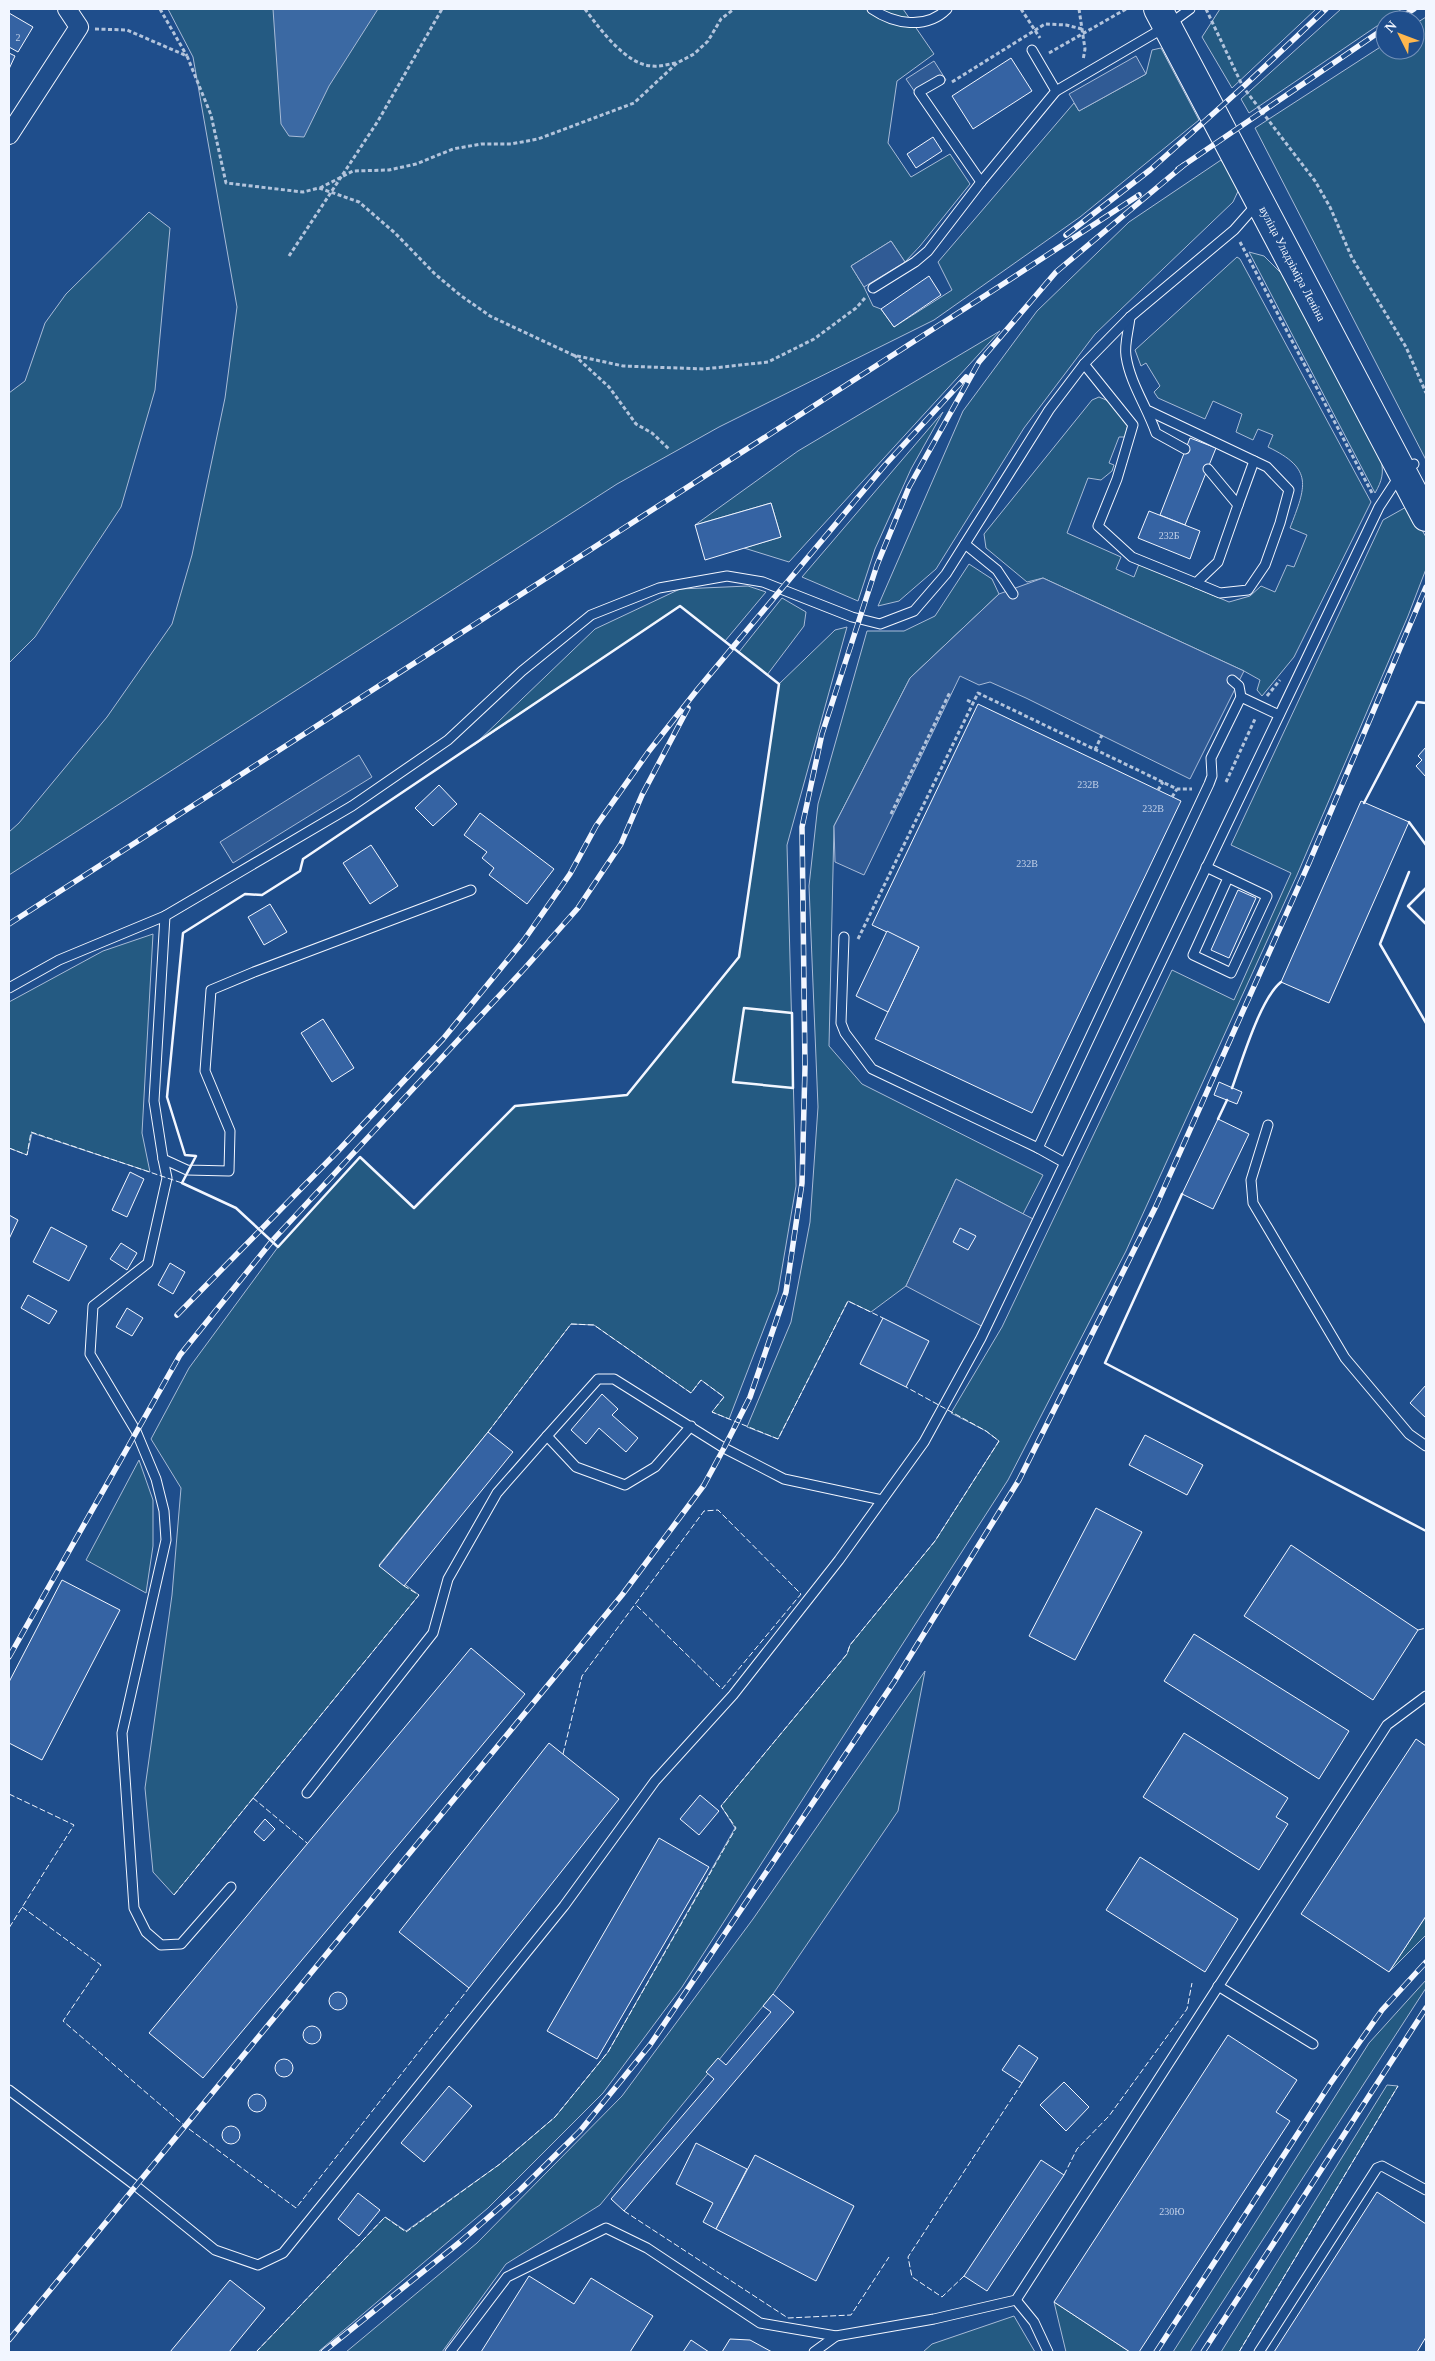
<svg xmlns="http://www.w3.org/2000/svg" width="1435" height="2361" viewBox="0 0 1435 2361" font-family="'Times New Roman',serif">
  <rect width="100%" height="100%" fill="#1f4e8c"/>
  <g fill="#245a82" stroke="#a8bbd7">
    <polygon points="168,9 903,9 934,54 897,81 888,143 911,177 950,154 970,184 920,246 905,262 891,241 851,266 864,287 873,306 881,309 894,327 952,290 938,262 1074,103 1079,111 1146,74 1152,50 1161,48 1199,120 1080,217 934,320 719,427 617,484 9,875 9,832 19,823 107,717 172,624 192,555 225,398 237,307 193,57"/>
    <polygon points="1220,9 1316,9 1232,88 1202,37"/>
    <polygon points="1341,9 1402,9 1249,113 1241,99"/>
    <polygon points="1426,17 1426,460 1255,128 1385,44 1385,50 1415,50 1415,24"/>
    <polygon points="1221,160 1240,187 1233,202 1095,334 1024,428 936,569 899,601 878,606 963,411 1037,311 1129,222"/>
    <polygon points="149,212 170,228 155,390 121,507 35,637 9,663 9,393 25,381 45,323 66,294"/>
    <path d="M1249,252L1264,256L1282,274L1381,460C1384,473 1382,481 1375,493Z"/>
    <path d="M1237,257L1240,259L1371,502L1294,657L1262,696L1257,690L1260,680L1244,671L1043,578L1027,582L986,548L984,534L1092,400L1099,397L1111,402L1128,424L1125,437H1119L1109,463L1114,465L1112,471L1101,480L1088,478L1067,533L1121,557L1116,569L1134,577L1139,564L1229,602L1250,596L1261,586L1275,592L1287,565L1294,567L1307,535L1290,528C1306,486 1314,469 1268,447L1273,435L1258,429L1253,440L1236,432L1242,414L1213,401L1205,419L1158,398L1154,392L1160,386L1146,363L1141,366L1135,350Z"/>
    <polygon points="1000,331 789,562 744,548 781,537 771,503 695,525 798,451"/>
    <polygon points="943,412 911,469 875,549 858,601 802,577"/>
    <polygon points="1408,506 1426,537 1426,569 1408,616 1297,875 1126,1251 1008,1480 682,1987 603,2093 488,2208 318,2352 256,2352 385,2217 406,2231 500,2164 555,2117 608,2052 735,1828 721,1806 847,1654 850,1645 935,1541 999,1441 986,1431 951,1413 1002,1327 1172,970 1234,1000 1291,873 1231,845 1383,520"/>
    <polygon points="969,564 992,579 999,594 910,678 834,826 829,1046 862,1084 1043,1175 1023,1214 956,1179 906,1286 871,1312 848,1301 778,1439 747,1427 791,1322 810,1222 818,1107 809,886 818,804 867,631 904,631 935,616"/>
    <polygon points="748,586 766,592 725,641 680,606 474,745 595,629 680,589"/>
    <polygon points="782,598 806,612 804,626 767,675 739,652"/>
    <polygon points="847,627 787,845 796,1186 778,1292 729,1419 712,1412 724,1397 701,1380 691,1393 594,1325 571,1324 488,1432 379,1565 419,1595 174,1895 153,1872 145,1788 172,1595 181,1488 151,1439 189,1368 278,1247 360,1157 414,1207 515,1106 627,1095 739,957 779,684 835,630"/>
    <polygon points="153,934 142,1133 150,1172 32,1133 27,1155 9,1148 9,1002 103,951"/>
    <polygon points="139,1460 153,1500 153,1546 146,1593 86,1560"/>
    <polygon points="925,1671 898,1811 773,1994 600,2205 506,2264 442,2352 346,2352 477,2243 622,2096 753,1919"/>
    <polygon points="1426,1916 1426,1935 1389,1972"/>
    <polygon points="1426,1980 1426,1988 1190,2352 1173,2352 1369,2043"/>
    <polygon points="1387,2085 1398,2086 1239,2352 1221,2352"/>
    <polygon points="1054,2302 1130,2352 1066,2352"/>
    <polygon points="1014,2316 1035,2352 923,2352 932,2344"/>
  </g>
  <g fill="#305b95" stroke="#a8bbd7">
    <polygon points="1136,56 1146,74 1079,111 1069,94"/>
    <polygon points="934,61 946,80 919,98 906,79"/>
    <polygon points="891,241 905,262 864,287 851,266"/>
    <polygon points="1043,578 1244,671 1190,779 1026,698 990,682 979,685 960,676 864,875 835,862 834,826 910,678 999,594"/>
    <polygon points="359,755 372,777 233,863 220,842"/>
    <polygon points="956,1179 1037,1221 985,1328 906,1286"/>
  </g>
  <polygon fill="#3b69a3" stroke="#a8bbd7" points="273,9 378,9 329,86 304,137 289,136 281,124"/>
  <g fill="#3563a3" stroke="#f2f6ff">
    <polygon points="9,13 33,27 18,52 9,47"/>
    <polygon points="9,53 15,56 9,69"/>
    <polygon points="1011,58 1032,91 973,129 952,96"/>
    <polygon points="933,137 942,151 916,168 907,154"/>
    <polygon points="929,276 941,295 894,327 881,309"/>
    <polygon points="1190,438 1216,448 1185,525 1160,515"/>
    <polygon points="771,503 781,537 705,560 695,525"/>
    <polygon points="1149,511 1200,531 1190,559 1138,538"/>
    <polygon points="978,704 1181,801 1032,1113 875,1039 919,947 872,925"/>
    <polygon points="1426,747 1426,777 1416,766 1422,760 1418,756"/>
    <polygon points="439,785 457,804 433,826 415,808"/>
    <polygon points="1361,801 1409,822 1329,1003 1281,982"/>
    <polygon points="480,813 554,869 527,904 489,875 494,868 482,858 487,852 464,835"/>
    <polygon points="371,845 398,886 370,904 343,863"/>
    <polygon points="1238,890 1256,898 1229,958 1211,950"/>
    <polygon points="270,904 287,932 264,945 248,917"/>
    <polygon points="887,931 919,947 888,1012 856,996"/>
    <polygon points="323,1019 354,1068 332,1082 301,1033"/>
    <polygon points="1219,1082 1242,1092 1237,1104 1214,1095"/>
    <polygon points="1218,1119 1249,1134 1213,1209 1182,1194"/>
    <polygon points="130,1172 144,1179 127,1217 112,1210"/>
    <polygon points="9,1215 18,1220 9,1239"/>
    <polygon points="51,1227 87,1246 69,1281 33,1262"/>
    <polygon points="960,1228 976,1236 968,1250 953,1242"/>
    <polygon points="121,1243 137,1253 127,1270 110,1259"/>
    <polygon points="170,1263 185,1272 173,1294 158,1285"/>
    <polygon points="28,1295 57,1311 49,1324 21,1308"/>
    <polygon points="127,1308 143,1318 132,1336 116,1327"/>
    <polygon points="883,1318 929,1341 906,1387 860,1364"/>
    <polygon points="1426,1385 1426,1418 1410,1403"/>
    <polygon points="602,1394 618,1409 612,1415 638,1438 626,1452 599,1428 586,1444 571,1430"/>
    <polygon points="488,1432 513,1452 404,1586 379,1566"/>
    <polygon points="1145,1435 1203,1465 1187,1495 1129,1465"/>
    <polygon points="1096,1508 1142,1532 1075,1660 1029,1636"/>
    <polygon points="1291,1545 1418,1630 1373,1700 1244,1616"/>
    <polygon points="62,1580 120,1610 42,1760 9,1743 9,1682"/>
    <polygon points="1194,1634 1349,1731 1319,1779 1164,1681"/>
    <polygon points="471,1648 525,1694 203,2078 149,2033"/>
    <polygon points="1184,1733 1288,1798 1276,1817 1288,1824 1259,1870 1143,1797"/>
    <polygon points="1416,1739 1426,1746 1426,1916 1389,1972 1301,1914"/>
    <polygon points="549,1743 619,1799 469,1988 399,1932"/>
    <polygon points="700,1795 719,1811 699,1835 680,1819"/>
    <polygon points="265,1819 275,1829 264,1841 254,1832"/>
    <polygon points="659,1838 709,1867 597,2059 547,2031"/>
    <polygon points="1140,1857 1238,1919 1205,1972 1106,1910"/>
    <circle cx="338" cy="2001" r="9"/>
    <polygon points="773,1994 794,2012 624,2211 611,2199 714,2079 706,2072 718,2058 726,2065 771,2012 763,2006"/>
    <circle cx="312" cy="2035" r="9"/>
    <polygon points="1228,2035 1297,2080 1276,2112 1290,2121 1139,2352 1130,2352 1054,2302"/>
    <polygon points="1019,2045 1038,2058 1022,2083 1002,2070"/>
    <circle cx="284" cy="2068" r="9"/>
    <polygon points="1064,2082 1089,2107 1066,2131 1040,2105"/>
    <polygon points="449,2086 472,2106 424,2162 401,2143"/>
    <circle cx="257" cy="2103" r="9"/>
    <circle cx="231" cy="2135" r="9"/>
    <polygon points="696,2143 747,2169 716,2229 703,2222 713,2203 676,2184"/>
    <polygon points="755,2155 854,2206 816,2281 716,2229"/>
    <polygon points="1041,2160 1064,2175 987,2291 964,2276"/>
    <polygon points="1377,2192 1426,2224 1426,2337 1417,2352 1274,2352"/>
    <polygon points="358,2193 380,2210 359,2236 338,2219"/>
    <polygon points="529,2276 574,2304 591,2278 653,2316 630,2352 481,2352"/>
    <polygon points="230,2280 265,2308 229,2352 170,2352"/>
    <polygon points="730,2339 750,2340 772,2352 722,2352"/>
    <polygon points="691,2340 709,2352 683,2352"/>
  </g>
  <g fill="none" stroke-linecap="round" stroke-linejoin="round">
    <defs>
      <g id="service">
        <path d="M872,9C894,24 926,30 947,9"/>
        <polyline points="1032,50 1056,91"/>
        <polyline points="940,80 919,92 981,182"/>
        <polyline points="873,288 915,262 928,251 981,182 1056,91 1167,26 1190,9"/>
        <path d="M1130,317C1129,329 1124,344 1126,356C1130,383 1147,407 1156,433L1185,449"/>
        <polyline points="1084,364 1133,425 1117,479 1098,526 1132,557 1196,583 1218,562 1238,505 1208,469"/>
        <polyline points="1149,411 1267,467 1289,490 1280,523 1265,565 1248,590 1220,593 1196,583"/>
        <polyline points="1238,505 1254,461"/>
        <polyline points="965,544 997,570 1013,594"/>
        <polyline points="1232,680 1239,686 1241,697 1279,715"/>
        <polyline points="1206,867 1267,896 1231,973 1193,955 1228,878"/>
        <polyline points="165,916 154,1101 163,1159 187,1170 229,1171 230,1131 205,1071 211,990 254,972 471,890"/>
        <polyline points="844,937 841,1023 845,1033 872,1069 1038,1148 1209,784 1212,776 1211,758 1241,697"/>
        <polyline points="9,988 59,960 165,916 352,806 448,740 522,671 591,615 659,588 727,576 763,582 852,617 880,624 914,611 946,574 1049,410 1084,364 1130,317 1234,230 1257,204"/>
        <polyline points="1268,1125 1251,1180 1253,1203 1345,1358 1409,1434 1426,1446"/>
        <polyline points="1038,1148 1065,1163"/>
        <polyline points="163,1159 167,1178 148,1263 93,1306 90,1354 136,1431 156,1479 164,1511 166,1540 122,1733 134,1908 146,1932 161,1945 181,1944 231,1887"/>
        <polyline points="691,1426 655,1467 625,1485 576,1467 547,1436 598,1379 614,1379 724,1448 784,1479 882,1500"/>
        <polyline points="307,1793 433,1633 448,1579 497,1493 547,1436"/>
        <polyline points="1218,1986 1313,2044"/>
        <polyline points="9,2090 136,2186 215,2250 258,2265 283,2253 564,1906 655,1781 733,1695 839,1560 924,1442 981,1338 1379,507 1402,472 1414,464"/>
        <polyline points="1016,2300 1034,2322 1048,2352"/>
        <polyline points="450,2352 507,2277 606,2228 647,2248 760,2323 836,2336 934,2319 1016,2300 1387,1725 1426,1696"/>
        <polyline points="814,2352 836,2336"/>
        <polyline points="1259,2352 1377,2168 1382,2166 1426,2190"/>
      </g>
      <polyline id="minor" points="9,135 79,27 67,9"/>
      <g id="primary">
        <path id="s1" d="M1158,9L1426,517"/>
      </g>
    </defs>
    <use href="#service" stroke="#f2f6ff" stroke-width="11"/>
    <use href="#minor" stroke="#f2f6ff" stroke-width="20"/>
    <use href="#primary" stroke="#f2f6ff" stroke-width="30"/>
    <g stroke="#b3c4dc" stroke-width="3" stroke-dasharray="4 2.5" stroke-linecap="butt">
      <polyline points="160,9 187,56"/>
      <path d="M585,9C599,28 626,65 652,66C660,67 668,64 676,63"/>
      <polyline points="1021,9 1040,38"/>
      <polyline points="1079,9 1085,49 1083,60"/>
      <polyline points="1206,9 1243,87 1315,181 1330,207 1352,258 1406,347 1426,393"/>
      <polyline points="95,29 127,30 187,56 211,115 226,183 303,192 319,188 359,202 395,233 435,274 460,295 490,316 573,355 623,366 704,369 768,362 814,339 856,308 865,298"/>
      <polyline points="1049,53 1126,9"/>
      <polyline points="952,82 1045,24 1066,25 1082,29"/>
      <polyline points="320,188 353,171 389,170 416,164 453,149 481,144 511,144 538,139 634,103 677,63 694,54 708,41 721,19 734,9"/>
      <polyline points="1240,242 1372,493"/>
      <polyline points="289,256 378,121 442,9"/>
      <polyline points="574,355 609,387 636,424 652,433 669,449"/>
      <polyline points="1267,696 1280,680"/>
      <polyline points="967,700 973,703"/>
      <polyline points="1095,750 1102,735"/>
      <polyline points="1226,782 1255,719"/>
      <polyline points="1158,790 1163,782"/>
      <polyline points="1172,797 1177,789"/>
      <polyline points="891,814 950,692"/>
      <polyline points="858,939 978,693 1177,789 1192,789"/>
    </g>
    <use href="#service" stroke="#1f4e8c" stroke-width="9"/>
    <use href="#minor" stroke="#1f4e8c" stroke-width="18"/>
    <use href="#primary" stroke="#1f4e8c" stroke-width="28"/>
    <defs>
      <g id="rail">
        <polyline points="1397,20 1414,9"/>
        <polyline points="1178,169 1385,28"/>
        <polyline points="1066,235 1150,170 1243,87 1326,9"/>
        <polyline points="9,924 1003,284 1139,195"/>
        <polyline points="177,1315 338,1151 443,1039 524,940 570,874 596,826 649,751 697,690 885,465 966,377"/>
        <polyline points="9,1657 180,1355 272,1241 525,968 578,908 621,844 642,795 688,708"/>
        <polyline points="9,2340 622,1595 704,1485 724,1448 750,1397 786,1292 802,1183 805,1067 802,827 822,734 877,565 909,487 979,362 1056,272 1184,165"/>
        <polyline points="323,2352 460,2242 520,2190 580,2131 650,2045 894,1682 1019,1480 1156,1206 1309,863 1426,587"/>
        <polyline points="1156,2352 1330,2084 1382,2010 1426,1962"/>
        <polyline points="1203,2352 1426,2008"/>
      </g>
    </defs>
    <use href="#rail" stroke="#f2f6ff" stroke-width="5.5"/>
    <use href="#rail" stroke="#1f4e8c" stroke-width="4" stroke-dasharray="11" stroke-linecap="butt"/>
    <g stroke="#f2f6ff" stroke-width="1" stroke-dasharray="6 2.5" stroke-linecap="butt">
      <polyline points="9,1148 27,1155 31,1132 182,1183"/>
      <polyline points="488,1432 571,1324 594,1325 691,1393 701,1380 724,1397 712,1412 778,1439 848,1301 883,1318"/>
      <polyline points="1418,1630 1426,1628"/>
      <polyline points="563,1754 582,1676 704,1511 718,1510 801,1594 722,1689 635,1604"/>
      <polyline points="9,1794 74,1825 9,1928"/>
      <polyline points="253,1798 307,1843"/>
      <polyline points="174,1895 419,1595 404,1586"/>
      <polyline points="22,1907 101,1965 63,2021 185,2126 296,2208 469,1988"/>
      <polyline points="1064,2175 1077,2149 1109,2116 1187,2009 1192,1983"/>
      <polyline points="624,2211 788,2318 851,2315 889,2257"/>
      <polyline points="964,2276 942,2297 912,2277 908,2257 1022,2083"/>
      <polyline points="256,2352 385,2217 406,2232 500,2164 555,2117 608,2052 736,1828 721,1806 847,1654 850,1645 935,1541 999,1441 986,1431 906,1387"/>
      <polyline points="1239,2352 1398,2086"/>
    </g>
    <g stroke="#f2f6ff" stroke-width="2.5">
      <polygon points="680,606 779,684 739,957 627,1095 515,1106 414,1208 360,1157 278,1247 236,1208 182,1183 196,1156 185,1155 167,1097 183,933 245,894 262,895 300,871 303,859"/>
      <polyline points="1364,803 1417,702 1426,703"/>
      <polyline points="1409,822 1426,845"/>
      <polyline points="1409,872 1380,944 1426,1023"/>
      <polyline points="1426,888 1408,906 1426,924"/>
      <polygon points="744,1008 792,1013 793,1088 733,1082"/>
      <path d="M1232,1088C1242,1061 1260,999 1281,982"/>
      <polyline points="1218,1119 1227,1100"/>
      <polyline points="1182,1194 1105,1363 1426,1531"/>
    </g>
  </g>
  <g text-anchor="middle" dominant-baseline="central" stroke-width="4" stroke-linejoin="round" paint-order="stroke">
    <g font-size="10" fill="#c3d1e8">
      <text x="18" y="37">2</text>
      <text x="1169" y="535">232Б</text>
      <text x="1088" y="784">232В</text>
      <text x="1153" y="808">232В</text>
      <text x="1027" y="863">232В</text>
      <text x="1172" y="2211">230Ю</text>
    </g>
    <g font-size="12" fill="#f2f6ff" stroke="#1f4e8c">
      <text stroke="none"><textPath href="#s1" startOffset="288">вуліца Уладзіміра Леніна</textPath></text>
    </g>
  </g>
  <rect width="1435" height="2361" fill="none" stroke="#f2f6ff" stroke-width="20"/>
  <g transform="translate(1400 35) rotate(312)"><circle r="24" fill="#1f4e8c" stroke="#7391ba"/>
  <path d="M0-4L9 19L0 12L-9 19Z" fill="#ffb74d"/>
  <text y="-8" font-size="14" font-weight="bold" text-anchor="middle" fill="#f2f6ff">N</text>
  </g>
</svg>
